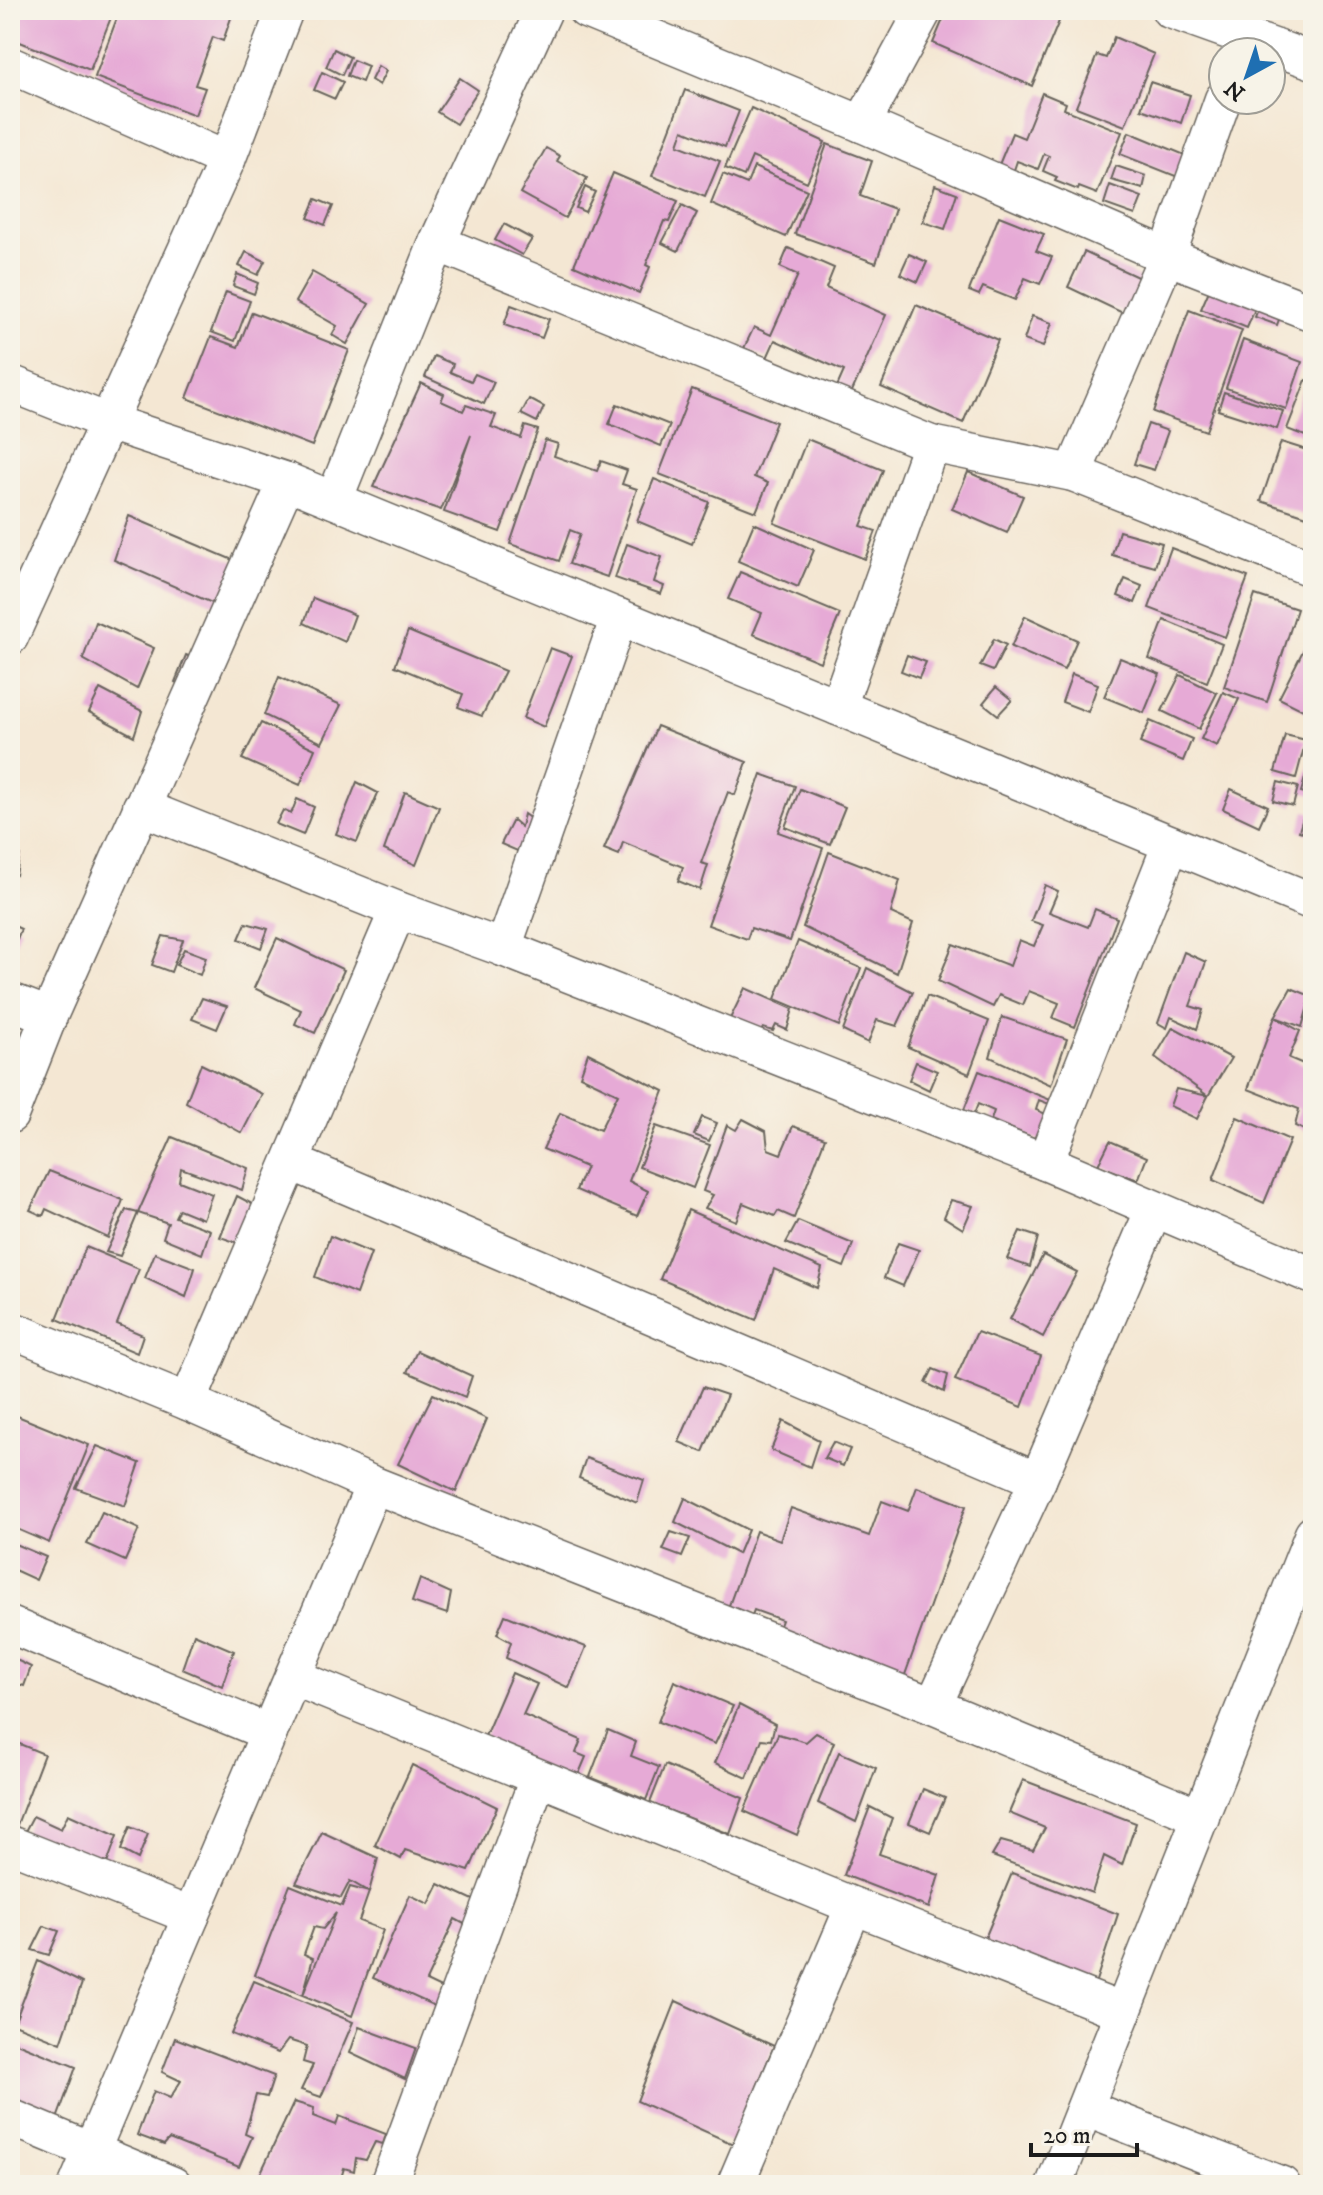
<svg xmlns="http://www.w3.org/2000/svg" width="1323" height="2195" viewBox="0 0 1323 2195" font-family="'IM FELL DW Pica',serif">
  <rect width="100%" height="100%" fill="#f7f3e8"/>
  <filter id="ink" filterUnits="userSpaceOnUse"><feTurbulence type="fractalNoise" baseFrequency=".0125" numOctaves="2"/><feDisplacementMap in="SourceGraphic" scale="16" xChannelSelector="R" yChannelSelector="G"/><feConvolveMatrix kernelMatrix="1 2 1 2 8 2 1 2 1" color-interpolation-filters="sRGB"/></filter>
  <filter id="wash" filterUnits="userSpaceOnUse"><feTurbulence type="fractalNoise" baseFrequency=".006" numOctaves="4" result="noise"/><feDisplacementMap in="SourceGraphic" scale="32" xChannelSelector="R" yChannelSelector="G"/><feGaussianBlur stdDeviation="1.8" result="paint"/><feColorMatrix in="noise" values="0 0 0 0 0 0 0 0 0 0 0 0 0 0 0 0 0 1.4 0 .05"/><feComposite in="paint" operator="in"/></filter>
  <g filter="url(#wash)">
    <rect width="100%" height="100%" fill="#f4e7d3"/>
    <g id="blocks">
      <g fill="#e6aad6" fill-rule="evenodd">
        <polygon points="10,10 73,10 84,14 86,10 114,10 90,70 10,38"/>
        <polygon points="120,10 219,10 232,15 223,41 213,37 195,85 205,88 195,115 95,77"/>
        <polygon points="947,10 1053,10 1062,14 1032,86 933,43"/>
        <polygon points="1114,37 1154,54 1125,126 1076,107 1097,55 1106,58"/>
        <polygon points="334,49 350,57 342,75 326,67"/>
        <polygon points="353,60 368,66 362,82 347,76"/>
        <polygon points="378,66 386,71 379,85 371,80"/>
        <polygon points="322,72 343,82 335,99 314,90"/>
        <polygon points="460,78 478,90 456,124 437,112"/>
        <polygon points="1150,82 1190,95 1181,123 1141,109"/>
        <polygon points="685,90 739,111 725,147 683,130 678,145 720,161 705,197 652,176"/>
        <polygon points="1042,93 1066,103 1064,109 1122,132 1097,194 1079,187 1078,190 1055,181 1057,177 1043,171 1049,156 1044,154 1038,169 1017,161 1013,173 998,167 1012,133 1024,138"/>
        <polygon points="751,108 825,142 807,182 752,157 744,176 725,168"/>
        <polygon points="1129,132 1197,160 1188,181 1120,154"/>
        <polygon points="827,144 872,161 860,196 895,209 876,263 795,234"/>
        <polygon points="546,148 560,156 557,161 587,178 565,218 520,193"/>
        <polygon points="1116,166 1146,176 1143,189 1111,180"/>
        <polygon points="754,167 807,190 786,237 711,204 723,174 747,184"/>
        <polygon points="613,173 678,201 669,222 664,221 646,265 650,267 639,293 574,265"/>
        <polygon points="935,185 957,193 945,229 923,222"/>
        <polygon points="1110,185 1142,197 1135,215 1104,204"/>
        <polygon points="585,187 595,192 585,212 576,208"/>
        <polygon points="316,199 333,206 325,225 308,218"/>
        <polygon points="682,205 697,213 678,251 662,243"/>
        <polygon points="999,216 1044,234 1036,251 1052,257 1040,284 1025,278 1015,300 983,287 979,295 969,291"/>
        <polygon points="504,224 532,239 522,255 495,240"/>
        <polygon points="788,248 834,268 826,288 886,315 850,396 836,389 844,371 775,340 767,358 744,348 754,327 771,335 798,275 780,267"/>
        <polygon points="246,252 265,261 258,275 239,266"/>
        <polygon points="1084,252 1146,281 1129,316 1068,287"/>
        <polygon points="909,254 927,262 918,282 900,274"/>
        <polygon points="312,272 369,304 347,344 332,335 337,326 295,302"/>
        <polygon points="237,274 258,283 254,294 233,286"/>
        <polygon points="1214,279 1260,297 1247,328 1201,309"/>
        <polygon points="226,292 250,301 235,341 211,332"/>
        <polygon points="1261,302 1282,311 1277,325 1255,317"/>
        <polygon points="511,305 549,319 542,338 504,325"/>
        <polygon points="916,305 998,340 963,423 881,387"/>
        <polygon points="1189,310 1242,330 1206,431 1153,412"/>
        <polygon points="252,312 349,350 312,446 187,398 211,337 238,347"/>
        <polygon points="1032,316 1052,323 1043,347 1024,340"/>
        <polygon points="1243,340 1302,362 1286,409 1226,388"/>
        <polygon points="434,356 453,364 450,372 471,381 475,374 494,382 484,404 425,377"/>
        <polygon points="1306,380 1313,383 1313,439 1287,429"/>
        <polygon points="421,383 444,394 441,401 463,411 466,405 496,415 491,427 521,438 525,426 538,430 500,532 444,512 471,435 441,510 373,487"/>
        <polygon points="692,389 776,422 754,477 768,483 756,512 659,474"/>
        <polygon points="1224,392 1283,411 1277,429 1218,410"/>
        <polygon points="529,399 544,407 537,422 521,414"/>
        <polygon points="617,404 670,425 661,446 609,424"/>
        <polygon points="1148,424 1168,431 1154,470 1134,464"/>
        <polygon points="807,439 883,470 861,526 876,531 865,559 774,523"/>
        <polygon points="545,440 558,444 554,456 597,471 601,461 627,470 622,484 637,489 607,577 569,564 580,534 570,530 559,561 510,544"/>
        <polygon points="1281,442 1313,452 1313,518 1261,501"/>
        <polygon points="968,472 1023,496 1007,533 952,509"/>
        <polygon points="654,479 709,502 692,544 637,521"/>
        <polygon points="129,516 240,563 221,607 114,560"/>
        <polygon points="754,523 814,550 798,587 738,561"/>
        <polygon points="1119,531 1162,543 1155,567 1112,555"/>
        <polygon points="627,544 662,557 654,582 664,586 661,594 615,578"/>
        <polygon points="1171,548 1248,577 1225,637 1149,608"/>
        <polygon points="740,572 840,614 820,662 753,634 762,613 728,599"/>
        <polygon points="1125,579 1142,586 1135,603 1118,596"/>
        <polygon points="1255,595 1297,609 1267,702 1224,687"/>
        <polygon points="313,598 355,615 345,642 304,623"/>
        <polygon points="1025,616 1077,640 1064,670 1011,647"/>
        <polygon points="1164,620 1222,644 1207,682 1149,659"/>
        <polygon points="96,622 154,648 137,689 83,659"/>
        <polygon points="408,631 505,671 482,716 458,707 463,694 395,666"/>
        <polygon points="1313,631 1313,715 1279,698"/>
        <polygon points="994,639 1006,645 993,671 980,666"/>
        <polygon points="550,648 572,656 544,727 523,718"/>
        <polygon points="186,655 200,661 187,688 175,682"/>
        <polygon points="907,655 926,662 919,678 901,671"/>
        <polygon points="1120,658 1160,674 1144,713 1104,697"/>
        <polygon points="1072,674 1098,684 1088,712 1062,702"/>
        <polygon points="1180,675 1217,693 1199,729 1162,711"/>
        <polygon points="279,677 341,705 322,743 264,715"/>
        <polygon points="996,687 1012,700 998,715 983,703"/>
        <polygon points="100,689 142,711 134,736 89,712"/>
        <polygon points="1223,692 1239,699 1217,746 1201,739"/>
        <polygon points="1150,721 1192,739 1183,761 1140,743"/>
        <polygon points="261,723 315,749 300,785 242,759"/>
        <polygon points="657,726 747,762 735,795 728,792 701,863 708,865 700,890 678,881 683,867 623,842 619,855 604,849"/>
        <polygon points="1285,735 1306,740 1296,778 1275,772"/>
        <polygon points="1312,754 1313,754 1313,795 1301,792"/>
        <polygon points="761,774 795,786 778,832 823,848 790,941 751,928 747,939 708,925"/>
        <polygon points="357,782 378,793 357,842 336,834"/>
        <polygon points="1278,782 1298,787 1293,806 1273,801"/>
        <polygon points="800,789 845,807 830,844 785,827"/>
        <polygon points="1231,789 1268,806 1259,826 1223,809"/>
        <polygon points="405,792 439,807 416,865 384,850"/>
        <polygon points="297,799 314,807 303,835 276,824 283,810 291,814"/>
        <polygon points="1305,811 1313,813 1313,835 1299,831"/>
        <polygon points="524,814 539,825 529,856 501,844 513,820 521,827"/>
        <polygon points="10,849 20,853 16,875 10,872"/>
        <polygon points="829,852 900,880 891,913 913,923 897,973 803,927"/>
        <polygon points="1045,885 1058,891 1049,912 1088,927 1095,909 1117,918 1075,1027 1053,1018 1059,1003 1029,991 1023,1005 999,995 993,1007 938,981 953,944 1010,966 1019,940 1034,946 1043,925 1031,921"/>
        <polygon points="246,923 268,929 261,948 239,939"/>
        <polygon points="10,924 21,929 13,949 10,947"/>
        <polygon points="163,936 183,940 171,972 152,965"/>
        <polygon points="277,938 344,970 315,1033 295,1024 301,1010 254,988"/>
        <polygon points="798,941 861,968 839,1026 775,999"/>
        <polygon points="184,949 206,957 200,975 176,965"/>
        <polygon points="1184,952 1206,962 1190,1006 1203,1010 1197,1029 1171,1017 1167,1028 1158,1023"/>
        <polygon points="867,968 913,992 897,1026 877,1020 868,1043 843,1031"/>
        <polygon points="745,988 793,1009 787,1030 776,1025 773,1031 763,1028 760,1033 726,1027"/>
        <polygon points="1291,988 1311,996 1302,1027 1275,1017"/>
        <polygon points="927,996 989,1021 969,1074 908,1047"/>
        <polygon points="202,998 227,1006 217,1029 192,1019"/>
        <polygon points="1002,1017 1067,1039 1051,1085 990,1057"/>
        <polygon points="1275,1017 1300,1031 1289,1058 1313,1068 1313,1134 1295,1126 1299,1109 1248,1089"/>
        <polygon points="1173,1027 1231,1058 1208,1096 1155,1057"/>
        <polygon points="588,1053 664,1091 629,1181 648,1191 637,1216 576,1190 586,1167 543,1149 560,1113 600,1130 618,1094 580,1076"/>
        <polygon points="916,1062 937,1071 929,1090 909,1080"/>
        <polygon points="201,1064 262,1094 242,1133 186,1102"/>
        <polygon points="979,1071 1058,1103 1057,1107 1039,1100 1036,1110 1051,1116 1041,1141 991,1120 994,1111 978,1104 974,1114 964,1110"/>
        <polygon points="1176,1089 1208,1096 1197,1119 1170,1106"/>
        <polygon points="702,1117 717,1123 709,1141 694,1135"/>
        <polygon points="1237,1117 1290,1140 1264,1203 1213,1180"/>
        <polygon points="743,1119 766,1131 768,1149 781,1154 793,1126 825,1138 794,1218 778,1211 775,1216 743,1203 736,1221 705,1208 713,1195 703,1191 727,1125 736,1130"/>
        <polygon points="656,1126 710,1145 693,1188 639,1167"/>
        <polygon points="172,1137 248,1168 242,1190 181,1168 179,1181 212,1194 203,1219 179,1209 175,1217 210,1230 202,1254 163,1238 168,1223 138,1213"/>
        <polygon points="1110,1141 1147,1157 1138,1180 1098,1165"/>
        <polygon points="49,1171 123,1200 108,1238 46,1209 43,1216 30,1210"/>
        <polygon points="237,1196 254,1205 238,1243 220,1237"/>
        <polygon points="951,1200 973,1206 963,1229 944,1217"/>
        <polygon points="126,1210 138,1213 120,1256 106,1252"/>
        <polygon points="688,1210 822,1268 817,1288 774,1269 756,1320 660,1279"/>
        <polygon points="798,1221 853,1244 844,1267 786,1243"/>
        <polygon points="1020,1231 1038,1237 1030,1267 1007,1259"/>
        <polygon points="330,1236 371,1253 356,1294 315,1277"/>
        <polygon points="898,1243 919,1250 903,1286 884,1278"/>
        <polygon points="86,1247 139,1269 117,1324 143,1335 137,1353 57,1319"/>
        <polygon points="155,1253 195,1268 186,1297 145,1278"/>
        <polygon points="1043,1255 1077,1272 1043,1337 1010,1319"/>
        <polygon points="977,1332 1041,1356 1022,1407 955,1380"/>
        <polygon points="417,1351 472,1376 465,1397 407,1372"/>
        <polygon points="933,1369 948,1375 944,1392 926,1383"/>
        <polygon points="703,1387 727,1395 703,1452 679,1442"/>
        <polygon points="433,1394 487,1419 456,1492 398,1464"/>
        <polygon points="10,1413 89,1445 49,1543 10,1526"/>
        <polygon points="783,1421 819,1440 810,1467 771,1450"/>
        <polygon points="833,1442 850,1449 843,1466 824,1458"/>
        <polygon points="97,1446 140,1463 125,1506 76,1488"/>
        <polygon points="586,1458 644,1480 637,1503 579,1478"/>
        <polygon points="917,1487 966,1506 902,1683 776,1636 782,1620 754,1610 746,1631 723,1622 756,1531 780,1540 791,1508 869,1536 882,1501 908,1511"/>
        <polygon points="685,1498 748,1530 738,1554 675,1522"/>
        <polygon points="102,1512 139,1529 125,1561 87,1544"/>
        <polygon points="671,1532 690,1538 682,1557 663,1550"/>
        <polygon points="10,1542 46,1557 36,1580 10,1568"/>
        <polygon points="420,1579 451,1593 447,1614 412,1602"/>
        <polygon points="505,1615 586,1647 569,1688 506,1658 511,1642 497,1634"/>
        <polygon points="194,1634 234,1651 222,1686 182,1669"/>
        <polygon points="10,1657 31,1667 24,1686 10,1681"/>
        <polygon points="512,1673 537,1684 523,1715 581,1740 576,1753 586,1757 575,1783 482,1743"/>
        <polygon points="674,1681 733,1706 715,1744 658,1722"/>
        <polygon points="739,1705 775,1724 771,1740 762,1739 747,1778 715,1763"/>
        <polygon points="608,1730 636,1742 631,1756 659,1767 646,1800 590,1777"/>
        <polygon points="816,1733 834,1742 797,1835 744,1811 778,1734 806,1742"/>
        <polygon points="10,1740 44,1754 10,1843"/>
        <polygon points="839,1752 876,1768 856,1822 818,1803"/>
        <polygon points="412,1765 497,1807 469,1871 405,1850 401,1859 375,1845"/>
        <polygon points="665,1765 743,1798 730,1834 650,1803"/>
        <polygon points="1023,1780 1136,1823 1122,1865 1104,1856 1092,1893 992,1856 1001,1841 1033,1850 1045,1828 1009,1813"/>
        <polygon points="923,1789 945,1798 930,1832 909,1823"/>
        <polygon points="870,1807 892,1818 879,1854 939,1875 929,1908 844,1875"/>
        <polygon points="68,1814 117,1836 104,1872 22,1837 33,1816 61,1829"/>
        <polygon points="130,1827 148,1834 138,1859 121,1850"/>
        <polygon points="322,1832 378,1858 369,1892 350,1881 341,1898 296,1883"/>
        <polygon points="1012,1873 1118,1914 1094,1987 983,1943"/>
        <polygon points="439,1884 480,1903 470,1927 455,1919 426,1981 447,1991 439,2008 373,1978 410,1895 429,1904"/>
        <path d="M290,1885L342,1906L350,1887L369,1892L359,1921L383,1930L352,2016L255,1975ZM336,1913L303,1995L313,1958L304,1954L314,1927L323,1929Z"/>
        <polygon points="44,1926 59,1931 49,1955 32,1950"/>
        <polygon points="38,1961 82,1983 61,2043 14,2024"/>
        <polygon points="254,1981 353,2022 321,2097 301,2090 313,2065 303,2062 307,2046 288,2040 278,2053 231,2034"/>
        <polygon points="676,2001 774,2046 733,2144 637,2101"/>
        <polygon points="359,2027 416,2048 405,2079 350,2053"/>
        <polygon points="175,2038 274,2076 267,2097 256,2095 245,2134 252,2137 239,2167 169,2139 164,2145 137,2135 154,2091 170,2098 181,2081 162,2072"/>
        <polygon points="14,2042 76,2067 57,2119 10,2098 10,2051"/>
        <polygon points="294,2102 314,2108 313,2116 336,2125 339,2116 386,2134 383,2144 375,2142 366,2160 356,2158 354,2171 344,2168 339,2185 255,2185"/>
      </g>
    </g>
  </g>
  <g filter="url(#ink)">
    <use href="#blocks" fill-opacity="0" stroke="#68635c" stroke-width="2"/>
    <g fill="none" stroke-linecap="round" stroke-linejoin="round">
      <defs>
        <g id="minor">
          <polyline points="586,10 862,124 1167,256 1313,313"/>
          <polyline points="1170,10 1313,61"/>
          <polyline points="10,65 227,160"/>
          <polyline points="862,124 924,10"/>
          <polyline points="437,243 931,444 1073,473 1313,569"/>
          <polyline points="10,383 108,422 287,481 1313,902"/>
          <polyline points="1073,473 1167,256 1223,99"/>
          <polyline points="334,500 437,243 544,10"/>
          <polyline points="10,637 227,160 285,10"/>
          <polyline points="838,707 931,444"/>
          <polyline points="141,807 398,910 503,948 1045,1162 1313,1276"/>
          <polyline points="503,948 619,617"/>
          <polyline points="10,1001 49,1016"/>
          <polyline points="10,1115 49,1016 287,481"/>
          <polyline points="291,1162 1038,1480"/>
          <polyline points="1045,1162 1171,844"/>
          <polyline points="10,1329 188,1402 374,1485 933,1706 1201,1817"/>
          <polyline points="188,1402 398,910"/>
          <polyline points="10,1625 269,1733"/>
          <polyline points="293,1677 854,1906 1123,2012"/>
          <polyline points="933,1706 1038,1480 1154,1209"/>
          <polyline points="10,1844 191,1916"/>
          <polyline points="1085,2108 1282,2185"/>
          <polyline points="10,2117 173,2185"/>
          <polyline points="77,2185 374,1485"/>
          <polyline points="388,2185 538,1778"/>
          <polyline points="735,2185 854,1906"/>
          <polyline points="1054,2185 1313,1534"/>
        </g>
      </defs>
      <use href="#minor" stroke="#68635c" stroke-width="39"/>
      <use href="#minor" stroke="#fff" stroke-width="36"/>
    </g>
  </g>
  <rect width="1323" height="2195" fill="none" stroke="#f7f3e8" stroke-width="40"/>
  <g transform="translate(1247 76) rotate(220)"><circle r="38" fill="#f7f3e8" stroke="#9f9d96" stroke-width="2"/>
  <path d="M0-6L14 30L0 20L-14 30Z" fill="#1f6fb2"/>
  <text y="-12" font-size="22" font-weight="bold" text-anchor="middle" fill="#1c1c1c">N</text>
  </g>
  <path d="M1031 2143v12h106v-12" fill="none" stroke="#1c1c1c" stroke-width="4"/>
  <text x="1043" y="2143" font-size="24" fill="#1c1c1c" stroke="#f7f3e8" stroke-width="6" paint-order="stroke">20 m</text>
</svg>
